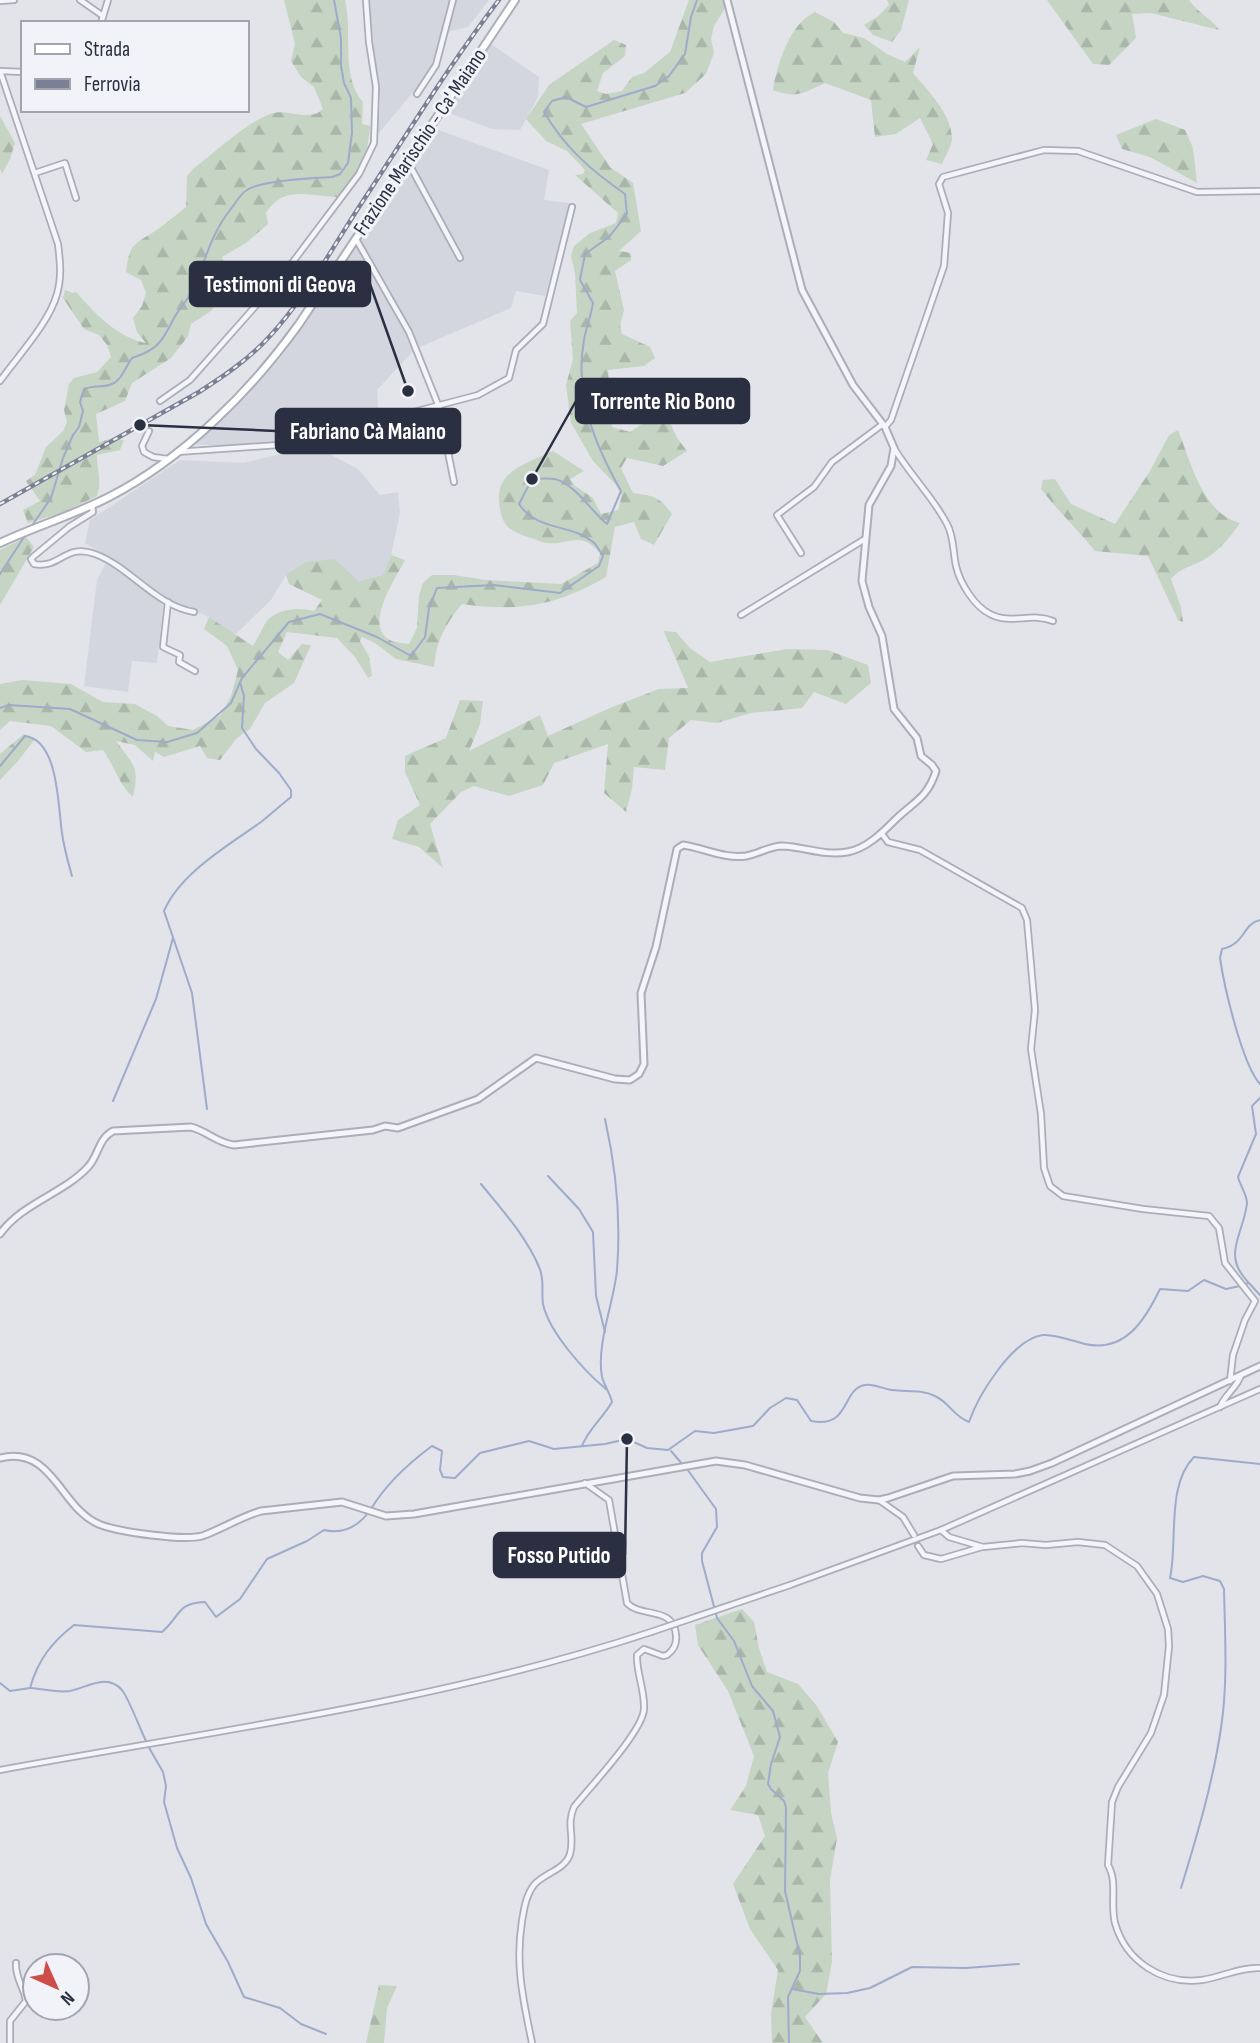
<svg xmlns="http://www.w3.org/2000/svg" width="1260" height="2043" viewBox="0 0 1260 2043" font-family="'Sofia Sans Condensed',sans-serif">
  <defs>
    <pattern id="forest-firs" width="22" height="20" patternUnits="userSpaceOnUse" patternTransform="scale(1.75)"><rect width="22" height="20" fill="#c5d4c3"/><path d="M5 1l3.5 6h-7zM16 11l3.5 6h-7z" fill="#a9b6a9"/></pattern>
  </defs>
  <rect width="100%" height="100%" fill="#e2e4ea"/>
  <g fill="#d4d6df">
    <polygon points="365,0 489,0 468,27 443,33 428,74 378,134 380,99"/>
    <polygon points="491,44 539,77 538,97 520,130 492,129 446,112"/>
    <polygon points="433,128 549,170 544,200 570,203 545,296 516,291 511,308 415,349 377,390 379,418 273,442 222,446 194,444 263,378 283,355"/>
    <polygon points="314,446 358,469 380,495 398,492 400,513 391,555 383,575 357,581 335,559 286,575 271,600 235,635 209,617 169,600 110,558 85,543 90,520 180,460 243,463"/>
    <polygon points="106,563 157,596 163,606 157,663 132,661 128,692 84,686 97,580"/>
  </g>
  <g fill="url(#forest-firs)">
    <path d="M284,0H345C353,32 340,76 363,102L362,124L370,126C367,157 363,175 338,197C311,197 284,184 266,213L268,224L246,243L222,257L227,271L224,294L211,311L191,324L188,336L171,358L132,383L125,401L96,414L99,442L113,438L124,440L120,450L97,455C97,471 102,481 97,496L61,513L28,523L23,510L40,501L26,481L35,475L46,447L63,431L67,422L64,410L69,384L74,378L97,372L111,357L107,345L99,335L84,329L63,298L65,290L73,293L76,292C95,313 116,337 146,343L137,332L133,318L142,306L146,293L141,280L126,272C129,242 136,244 158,229C168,222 177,214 186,207L187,176L193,169C216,152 244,124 270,114C287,107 309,123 323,109L314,87L301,77L291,61L295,44Z"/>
    <path d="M689,0H723L725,8L714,26L711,39L714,53L706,74L685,93L581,124L610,167L633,183L641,231L619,251L631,253V260L615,271L624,310L620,325L622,334L650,347L655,358L644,366L608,370L612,427L630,432L645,422L648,407L646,399L670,392L664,409L677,438L687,451L663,466L627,458L621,468L633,493C654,496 659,496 672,514L654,545L641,539L634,522L615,527L606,577C556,606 518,612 462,604C446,623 436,641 434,667L396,659L375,643L362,637L360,641L369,656L372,676L368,678L355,657L337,638L287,632L278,652L288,660L302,644L311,645L294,683L265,703L250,729L237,738L220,760L207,758L200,746L164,757L155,752L153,761L135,745L116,741C133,765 140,765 133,797C119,785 114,765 103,750L86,752L51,726L10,721L0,730V684L22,680L71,684L103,702L135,704L157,716L168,726L193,730L221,715L231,696L238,670L227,646L204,629L209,617L253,646C258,638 262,628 267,621C277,608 300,607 314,611L322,600L289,584L286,575L306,562L335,559L358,581L383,575L391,555L405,560C396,578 361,628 392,641C397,643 404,643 409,644L417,628L419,595L423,583L432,575H454L485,580L561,584L598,563L600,553C580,529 569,546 546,543C541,542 535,539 531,538C509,531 501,526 499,501C496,470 530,462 553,451L584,471L570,479L574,485L593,498L601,514L618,510L622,495L616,485L593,461L571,423L566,385L573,359L570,321L577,313L575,273L571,256L574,246L590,233L616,223L618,213L575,175L583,174L585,170L567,151L546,141L526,119L549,85L614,40L626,45L625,56L603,73L597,91L606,94L622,91L632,77L644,73L670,52Z"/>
    <polygon points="887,0 909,0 901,30 892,42 873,35 864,25 877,17 889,5"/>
    <path d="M1047,0H1189C1198,13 1212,19 1219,30L1151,13L1132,14L1136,38L1109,65L1093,64Z"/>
    <path d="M815,12L834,22L843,33L864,38L887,54L905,62L920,47L913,73C928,91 951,113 952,138C952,146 945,156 942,164L926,160L933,144L920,118L896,134L875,137L871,100L825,83C803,93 797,99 773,90C777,64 790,23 815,12Z"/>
    <polygon points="0,116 15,143 10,159 2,174 0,168"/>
    <polygon points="1156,119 1185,130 1193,148 1197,183 1150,157 1122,149 1116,135"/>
    <path d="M1178,430C1191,462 1202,513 1240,523C1231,536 1219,551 1205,559C1192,567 1181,567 1171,579L1181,607L1183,622L1178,620L1148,556L1095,551C1078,530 1058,511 1041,489L1043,480L1055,479L1071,504L1115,524L1150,471L1169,435Z"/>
    <polygon points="26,537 34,547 0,605 0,550"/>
    <polygon points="664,631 676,632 690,648 710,662 787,649 827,650 868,665 871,683 846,704 814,692 802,708 751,713 717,723 691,720 669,738 665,770 634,767 632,789 626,812 604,793 608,744 554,763 543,785 509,796 474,786 461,792 430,824 443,868 419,847 392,839 398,820 420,805 405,772 405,756 446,738 460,700 483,701 480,724 469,751 540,715 548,736 612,707 659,689 688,688"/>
    <polygon points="24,734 35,739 18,761 0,780 0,754"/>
    <polygon points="742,1609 754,1622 759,1648 767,1672 798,1684 817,1706 838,1742 828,1773 831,1813 837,1838 830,1880 832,1962 826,1994 805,2017 823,2043 772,2043 771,2013 778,1970 750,1929 733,1884 765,1836 758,1815 730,1810 746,1786 754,1756 728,1691 698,1645 695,1625"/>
    <polygon points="379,1985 397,1986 387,2008 384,2043 366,2043"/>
  </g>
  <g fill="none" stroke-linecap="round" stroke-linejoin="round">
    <g stroke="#9eabca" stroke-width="2">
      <path d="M31,527L51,498L63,458L73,435L79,427L83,411L80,402L84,389C94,385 103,388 112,384C122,380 126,366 132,358C157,350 162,342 173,320C178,310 186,302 191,293C205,264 209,237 230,210C235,204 240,194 247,190C261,180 313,178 332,177L340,174L348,163L352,133L351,98L344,83L341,66V38L334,0"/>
      <polyline points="0,574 26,534"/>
      <path d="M0,708L9,705L70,709L137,740L167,742L197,733L231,703L242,678L289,622L320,614L377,637L411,656L425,637L429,608L437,588L494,585L560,593L599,566L603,556C600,552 597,545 593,542C570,523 538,532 519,504L532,479C539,479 548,478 555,479C576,485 590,510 607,524L621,491C595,445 574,395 584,340C586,328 591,316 593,303L580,280L585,254L609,237L627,214L625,194C592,171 565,148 544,112L552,101L566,97L586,107L655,86L669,76L685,54L691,17L697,0"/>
      <path d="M0,766L25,736C59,740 58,808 62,833C64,848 68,862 72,876"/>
      <path d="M1260,920C1242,924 1246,944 1222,949L1220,958C1224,986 1242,1064 1260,1084"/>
      <polyline points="113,1101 156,999 173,938"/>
      <path d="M207,1109L192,993L164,911C180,873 229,845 261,822C271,814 281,805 291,797V790L279,773L256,749L242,728L244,696L240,682"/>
      <polyline points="548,1176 579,1209 593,1232 596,1296 605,1332"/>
      <path d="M481,1184C502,1210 526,1236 539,1267C545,1280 541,1291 543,1304C549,1332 584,1371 606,1389"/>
      <path d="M1248,1282C1221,1254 1244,1234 1247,1203C1247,1195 1240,1185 1238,1177L1256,1134L1252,1106L1260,1098"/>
      <polyline points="1245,1284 1249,1283 1260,1295"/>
      <path d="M582,1446C589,1428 603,1418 612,1402C610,1393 604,1385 602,1377C596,1345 614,1302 617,1270C621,1220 616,1168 605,1119"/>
      <polyline points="671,1451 683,1465"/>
      <polyline points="687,1469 716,1509 717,1527 702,1553 702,1561 717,1618 734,1641 752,1686 773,1711 780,1737 771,1764 768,1784 771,1789 784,1801 786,1807 785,1891 800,1956 800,1971 788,1997 789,2043"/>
      <path d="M371,1509C386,1484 409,1463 432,1446L442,1451L440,1470L443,1477L455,1478L480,1453L529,1441L554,1449L605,1444L627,1439L647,1448L668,1450L695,1431L714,1433L753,1426L770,1408L786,1398L797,1400L811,1421C851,1429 841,1389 865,1385C873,1383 883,1389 892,1390C906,1392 921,1389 935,1396C950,1403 953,1416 969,1422C978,1396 1012,1339 1043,1335C1055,1334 1073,1341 1085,1344C1125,1353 1145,1320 1160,1289L1188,1291L1204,1280L1226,1289L1240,1286"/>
      <path d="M0,1683L10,1691L30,1688C38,1660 51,1643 74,1625L162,1632C181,1616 176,1603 205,1602L216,1617L240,1599L267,1559L307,1541L324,1530C342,1534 357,1527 368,1513"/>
      <path d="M31,1688C43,1689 59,1693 70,1691C88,1687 107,1673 122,1690C129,1699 140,1729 146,1741"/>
      <polyline points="148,1746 163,1772 166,1786 164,1802 177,1848 191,1878 206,1924 228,1962 244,1997 280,2008 301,2024 326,2034"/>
      <path d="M1181,1888C1197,1836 1213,1782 1221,1728C1228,1682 1225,1635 1224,1589L1220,1581L1203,1576L1183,1582L1170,1578C1178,1542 1166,1485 1194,1457L1260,1464"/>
      <polyline points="792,1989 819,1994 847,1993 870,1988 912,1967 966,1968 1019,1964"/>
    </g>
    <defs>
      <g id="minor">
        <polyline points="80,0 103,16"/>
        <polyline points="0,1 14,0"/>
        <polyline points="101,23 108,0"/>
        <path d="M0,71L58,244C60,261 62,277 57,294C49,323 18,356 0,381"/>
        <polyline points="0,71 23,72"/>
        <polyline points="417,94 436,65 453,0"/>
        <polyline points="408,162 460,258"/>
        <polyline points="35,173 65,163 76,198"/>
        <polyline points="356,239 409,332 439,407 454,482"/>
        <polyline points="160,401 190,380 283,275 359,174 374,143 376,87 369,42 366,0"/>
        <polyline points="885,427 891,420 944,266 948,213 939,184 943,177 1044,150 1078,151 1197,192 1260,191"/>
        <polyline points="149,431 142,446 144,452 153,457 168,459"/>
        <path d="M894,448C910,475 933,497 947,524C954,536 953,553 956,566C960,583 974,606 990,614C1010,625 1032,612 1053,621"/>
        <polyline points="177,452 278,445 341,431 478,395 509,378 516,350 543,324 572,207"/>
        <path d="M92,506L93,512L69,527L34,556L31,559L34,564C61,569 64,543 95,554C130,567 156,606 194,612"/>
        <polyline points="801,553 777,515 814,487 832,462 883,424"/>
        <polyline points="168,602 163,647 180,655 179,662 195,671"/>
        <polyline points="741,615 865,539"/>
        <polyline points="882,834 888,842 920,850 1022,908 1027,920 1035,1010 1031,1049 1041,1114 1044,1168 1050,1186 1063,1196 1143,1209 1209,1216 1219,1228 1225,1263 1255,1301 1245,1320 1233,1355 1230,1381"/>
        <path d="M1220,1407C1225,1394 1237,1388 1241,1375"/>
        <polyline points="879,1500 903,1517 914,1535"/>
        <path d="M941,1530L949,1537L983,1547L1022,1543L1046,1545L1078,1542L1105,1545L1137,1566L1157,1594L1168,1629L1169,1646L1164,1695L1151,1733L1118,1787L1112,1802L1108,1865C1118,1882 1110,1904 1115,1923C1126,1962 1163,1985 1202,1980C1222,1977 1240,1967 1260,1968"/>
        <polyline points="918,1546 924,1555 941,1559 982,1547"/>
        <polyline points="790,1585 941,1530 1260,1389"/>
        <path d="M0,1770C218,1730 439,1702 651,1632"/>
        <path d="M10,2043V2021L26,2001C24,1987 15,1978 16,1963"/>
        <path d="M532,2043C523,1999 515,1965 522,1921C524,1909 526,1895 534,1885C544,1873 565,1870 570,1854C575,1837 566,1825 574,1807C590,1787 643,1731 644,1709C645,1690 636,1672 637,1655L644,1649L663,1656L667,1655C674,1650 677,1644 676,1635C674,1606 641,1618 627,1603L609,1500L585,1483"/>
      </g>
      <g id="tertiary">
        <path d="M0,1234C22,1203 63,1194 88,1167C99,1155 98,1139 113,1131L191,1127C207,1131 217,1143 234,1145L373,1130L385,1126L398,1128L478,1099L536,1058L615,1079L630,1080L639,1074L644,1064L641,993L656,947L677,849L683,845C704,848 724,859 746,856C758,854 770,846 782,846C805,847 824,856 847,852C866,849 882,833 895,820C913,802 927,799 936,771L932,765L921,756L917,738L894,709L882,636L869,607L862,581L869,505L891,466L894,448L885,427L853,385L802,290L727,0"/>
        <path d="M0,1458C54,1445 60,1510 101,1525C120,1532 183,1541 202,1536C222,1529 240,1517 261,1511L342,1502L386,1516L414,1514L716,1461L745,1465L860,1498L879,1500L888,1498L953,1476L1015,1474L1030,1471L1052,1463L1260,1366"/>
      </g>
      <path id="secondary" d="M0,543C36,526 74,515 109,497C183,459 251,391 299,324L515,0"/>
    </defs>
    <use href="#minor" stroke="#abaeb8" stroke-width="8"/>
    <use href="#tertiary" stroke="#abaeb8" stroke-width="9"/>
    <use href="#secondary" stroke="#abaeb8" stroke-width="10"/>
    <use href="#minor" stroke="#f5f5f9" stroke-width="4.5"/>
    <use href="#tertiary" stroke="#f5f5f9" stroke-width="5"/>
    <use href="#secondary" stroke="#fff" stroke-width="6"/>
    <defs>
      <path id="rail" d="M0,504L199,392C224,376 249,359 270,336C306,297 332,248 361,204C406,136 449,65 499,0"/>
    </defs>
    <use href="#rail" stroke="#7c8094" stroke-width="4.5"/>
    <use href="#rail" stroke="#f2f3f8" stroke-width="2" stroke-dasharray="5" stroke-linecap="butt"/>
    <defs>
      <polyline id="minor-bridge" points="651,1632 790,1585"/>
    </defs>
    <use href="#minor-bridge" stroke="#abaeb8" stroke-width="8" stroke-linecap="butt"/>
    <use href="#minor-bridge" stroke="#f5f5f9" stroke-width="4.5"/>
  </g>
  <g text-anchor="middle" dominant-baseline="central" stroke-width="6" stroke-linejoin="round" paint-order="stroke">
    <g font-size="21" fill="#2a2f42" stroke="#f2f3f8">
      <text transform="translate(420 142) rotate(-56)">Frazione Marischio - Ca' Maiano</text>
    </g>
  </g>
  <path fill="none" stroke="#2a2f42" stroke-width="2.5" d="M408 391L370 284M532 479L576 401M140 425L276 431M627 1439L625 1555"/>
  <g fill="#2a2f42" stroke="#f2f3f8" stroke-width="2.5">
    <circle cx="408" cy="391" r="7"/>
    <circle cx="532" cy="479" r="7"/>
    <circle cx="140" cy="425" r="7"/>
    <circle cx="627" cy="1439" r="7"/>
  </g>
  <g fill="#2a2f42" stroke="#2a2f42" stroke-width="2.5">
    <rect x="190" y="262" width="180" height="44" rx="7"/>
    <rect x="576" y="379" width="173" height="44" rx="7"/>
    <rect x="276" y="409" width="184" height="44" rx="7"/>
    <rect x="494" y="1533" width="131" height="44" rx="7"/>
  </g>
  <g font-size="23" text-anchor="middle" font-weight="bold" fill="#fff">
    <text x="280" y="292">Testimoni di Geova</text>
    <text x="663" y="409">Torrente Rio Bono</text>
    <text x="368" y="439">Fabriano Cà Maiano</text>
    <text x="559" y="1563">Fosso Putido</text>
  </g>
  <rect x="21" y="21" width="228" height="91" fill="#f2f3f8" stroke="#a2a5af" stroke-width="2"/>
  <rect x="35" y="44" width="35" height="10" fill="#ffffff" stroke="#a2a5af" stroke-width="2"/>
  <text x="84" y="56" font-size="21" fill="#2a2f42">Strada</text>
  <rect x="35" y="79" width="35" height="10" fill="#7c8094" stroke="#a2a5af" stroke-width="2"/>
  <text x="84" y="91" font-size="21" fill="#2a2f42">Ferrovia</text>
  <g transform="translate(56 1987) rotate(135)"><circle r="33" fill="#f2f3f8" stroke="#a2a5af" stroke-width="2"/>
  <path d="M0-5L12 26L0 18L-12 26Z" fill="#cd4d49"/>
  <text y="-10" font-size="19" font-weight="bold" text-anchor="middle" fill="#2a2f42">N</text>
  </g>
</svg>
